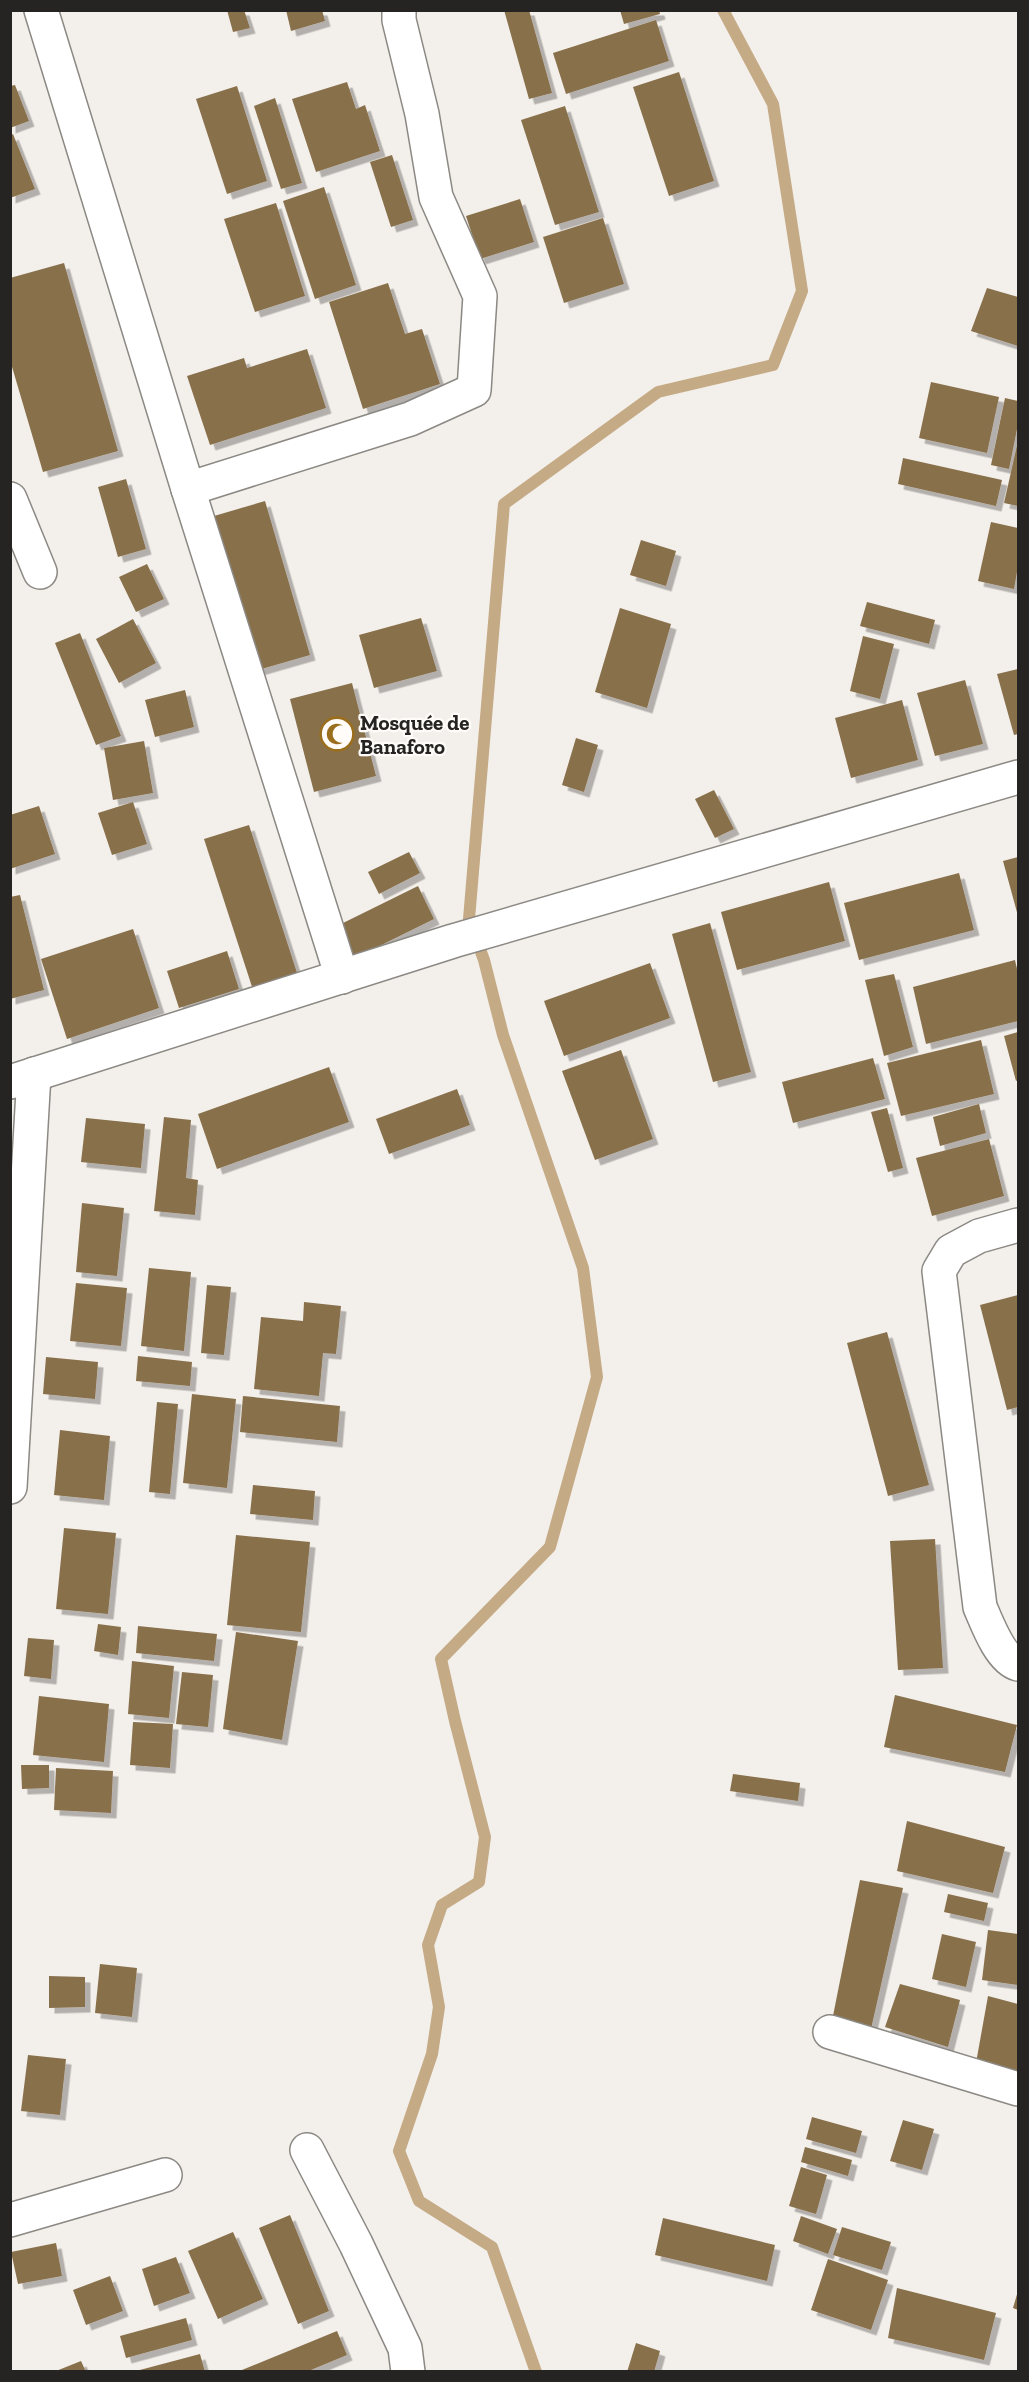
<svg xmlns="http://www.w3.org/2000/svg" width="1029" height="2382" viewBox="0 0 1029 2382" font-family="'Zilla Slab',serif">
  <defs>
    <filter id="shadow"><feDropShadow dx="5.5" dy="5.5" stdDeviation="0" flood-color="#0004"/></filter>
  </defs>
  <rect width="100%" height="100%" fill="#f3efea"/>
  <g fill="none" stroke-linecap="round" stroke-linejoin="round">
    <polyline stroke="#c4aa85" stroke-width="12" points="536,2372 492,2247 419,2201 399,2151 432,2054 439,2007 428,1945 442,1905 479,1882 485,1837 455,1721 441,1659 550,1547 597,1377 583,1268 503,1035 484,960 469,919 504,504 658,392 773,365 802,291 773,104 723,10"/>
  </g>
  <g fill="#88704c" filter="url(#shadow)">
    <polygon points="227,10 244,10 250,28 233,32"/>
    <polygon points="286,10 322,10 325,21 291,31"/>
    <polygon points="504,10 529,10 552,93 529,99"/>
    <polygon points="620,10 659,10 660,14 624,24"/>
    <polygon points="656,20 669,61 566,94 553,53"/>
    <polygon points="679,72 714,181 669,196 633,87"/>
    <polygon points="347,82 356,109 365,105 380,151 316,172 292,99"/>
    <polygon points="15,85 29,121 10,128 10,86"/>
    <polygon points="237,86 267,181 227,194 196,99"/>
    <polygon points="275,98 302,183 281,189 254,106"/>
    <polygon points="565,106 599,212 555,225 521,120"/>
    <polygon points="13,134 35,189 10,198 10,136"/>
    <polygon points="392,155 413,220 391,227 370,162"/>
    <polygon points="324,187 356,285 315,299 283,201"/>
    <polygon points="520,199 534,242 480,259 466,216"/>
    <polygon points="276,203 305,296 255,312 224,219"/>
    <polygon points="603,218 624,284 564,303 543,237"/>
    <polygon points="64,263 118,451 43,472 10,360 10,278"/>
    <polygon points="388,283 405,334 422,329 440,384 363,409 329,302"/>
    <polygon points="987,288 1018,297 1018,346 971,331"/>
    <polygon points="307,349 326,408 210,445 187,376 244,358 247,368"/>
    <polygon points="931,382 999,397 987,453 919,438"/>
    <polygon points="1005,398 1018,401 1018,424 1009,469 991,465"/>
    <polygon points="1018,441 1018,506 1004,503"/>
    <polygon points="903,458 1002,480 996,506 898,484"/>
    <polygon points="126,479 146,549 118,557 98,487"/>
    <polygon points="265,501 310,655 258,670 214,516"/>
    <polygon points="991,522 1018,528 1018,566 1014,589 978,581"/>
    <polygon points="641,540 676,551 666,586 630,575"/>
    <polygon points="147,564 164,599 136,612 119,577"/>
    <polygon points="867,602 935,620 929,644 860,626"/>
    <polygon points="620,608 671,624 647,708 595,692"/>
    <polygon points="421,618 437,671 374,688 359,635"/>
    <polygon points="133,619 156,663 119,683 96,639"/>
    <polygon points="80,633 121,736 96,745 55,643"/>
    <polygon points="863,636 894,644 880,699 850,691"/>
    <polygon points="1018,669 1018,734 1014,735 997,674"/>
    <polygon points="965,680 983,744 935,756 917,693"/>
    <polygon points="352,683 376,776 314,792 290,699"/>
    <polygon points="185,690 194,727 155,737 145,700"/>
    <polygon points="902,700 918,760 851,778 835,718"/>
    <polygon points="576,738 598,745 584,792 562,785"/>
    <polygon points="144,741 153,793 113,800 104,748"/>
    <polygon points="714,790 734,829 715,838 695,799"/>
    <polygon points="133,802 147,844 112,855 98,813"/>
    <polygon points="39,806 55,854 10,869 10,815"/>
    <polygon points="249,825 300,982 255,996 204,839"/>
    <polygon points="409,852 420,873 379,894 368,872"/>
    <polygon points="1018,857 1018,916 1003,861"/>
    <polygon points="959,873 974,930 859,960 844,903"/>
    <polygon points="829,882 845,941 737,970 721,912"/>
    <polygon points="418,886 434,919 355,958 339,925"/>
    <polygon points="20,895 44,990 10,999 10,897"/>
    <polygon points="710,923 751,1072 713,1082 672,934"/>
    <polygon points="133,929 159,1008 67,1039 41,959"/>
    <polygon points="227,951 239,989 179,1008 167,971"/>
    <polygon points="1015,960 1018,974 1018,1021 926,1044 913,987"/>
    <polygon points="650,963 670,1018 564,1056 544,1001"/>
    <polygon points="894,974 913,1047 884,1056 865,980"/>
    <polygon points="1018,1032 1018,1080 1016,1081 1004,1036"/>
    <polygon points="981,1040 994,1094 901,1116 887,1063"/>
    <polygon points="621,1050 653,1139 595,1160 562,1071"/>
    <polygon points="873,1058 885,1099 793,1123 782,1082"/>
    <polygon points="329,1067 349,1122 217,1169 198,1114"/>
    <polygon points="457,1089 470,1125 389,1154 376,1119"/>
    <polygon points="979,1104 986,1133 940,1146 933,1117"/>
    <polygon points="887,1108 903,1168 888,1172 871,1112"/>
    <polygon points="164,1117 191,1120 186,1178 198,1180 195,1215 154,1211"/>
    <polygon points="86,1118 145,1124 141,1168 81,1162"/>
    <polygon points="989,1139 1004,1196 932,1216 916,1158"/>
    <polygon points="82,1203 124,1208 117,1276 76,1272"/>
    <polygon points="149,1268 191,1272 184,1351 141,1346"/>
    <polygon points="76,1283 127,1288 121,1346 70,1341"/>
    <polygon points="207,1285 231,1287 224,1355 201,1353"/>
    <polygon points="1018,1295 1018,1407 1007,1410 980,1305"/>
    <polygon points="304,1302 341,1306 336,1354 323,1353 319,1396 254,1389 261,1317 303,1321"/>
    <polygon points="887,1332 929,1485 888,1496 847,1343"/>
    <polygon points="138,1356 192,1362 190,1386 136,1381"/>
    <polygon points="46,1357 98,1362 95,1399 43,1394"/>
    <polygon points="192,1394 236,1399 227,1488 183,1483"/>
    <polygon points="243,1396 340,1406 337,1442 240,1432"/>
    <polygon points="157,1402 178,1404 170,1494 149,1492"/>
    <polygon points="60,1430 110,1436 104,1500 54,1495"/>
    <polygon points="253,1485 315,1491 313,1520 250,1514"/>
    <polygon points="64,1528 116,1533 108,1614 56,1609"/>
    <polygon points="236,1535 310,1542 301,1632 227,1625"/>
    <polygon points="935,1539 943,1668 898,1670 890,1541"/>
    <polygon points="98,1624 121,1627 118,1655 94,1651"/>
    <polygon points="138,1626 217,1634 214,1661 136,1653"/>
    <polygon points="236,1632 298,1641 282,1740 223,1729"/>
    <polygon points="28,1638 54,1640 51,1679 24,1676"/>
    <polygon points="132,1661 174,1666 169,1718 128,1714"/>
    <polygon points="182,1672 213,1675 208,1727 176,1724"/>
    <polygon points="895,1695 1017,1725 1005,1772 884,1747"/>
    <polygon points="39,1696 109,1704 104,1762 33,1755"/>
    <polygon points="133,1722 173,1724 170,1768 130,1765"/>
    <polygon points="21,1765 49,1765 49,1788 22,1789"/>
    <polygon points="56,1768 113,1771 111,1813 54,1810"/>
    <polygon points="733,1774 800,1783 798,1801 730,1791"/>
    <polygon points="907,1821 1005,1847 993,1893 897,1871"/>
    <polygon points="860,1880 903,1888 871,2029 832,2021"/>
    <polygon points="948,1894 988,1903 984,1921 944,1912"/>
    <polygon points="988,1930 1018,1934 1018,1985 982,1980"/>
    <polygon points="942,1934 976,1942 966,1987 932,1979"/>
    <polygon points="100,1964 137,1968 132,2017 95,2013"/>
    <polygon points="49,1976 85,1977 85,2007 49,2008"/>
    <polygon points="900,1984 960,2000 948,2047 885,2027"/>
    <polygon points="988,1996 1018,2004 1018,2074 976,2063"/>
    <polygon points="28,2055 66,2059 60,2115 21,2111"/>
    <polygon points="812,2117 862,2131 856,2153 806,2139"/>
    <polygon points="903,2120 934,2129 922,2170 890,2161"/>
    <polygon points="805,2147 852,2160 848,2176 801,2162"/>
    <polygon points="801,2167 827,2175 816,2214 789,2206"/>
    <polygon points="290,2215 329,2311 298,2324 259,2228"/>
    <polygon points="801,2216 837,2229 828,2254 793,2241"/>
    <polygon points="663,2218 775,2245 767,2281 655,2255"/>
    <polygon points="842,2227 891,2242 882,2270 833,2255"/>
    <polygon points="233,2232 263,2299 218,2319 188,2251"/>
    <polygon points="56,2243 62,2276 18,2284 11,2252"/>
    <polygon points="176,2257 190,2293 154,2306 142,2269"/>
    <polygon points="828,2259 888,2280 871,2330 811,2310"/>
    <polygon points="110,2276 123,2311 86,2325 73,2290"/>
    <polygon points="897,2288 996,2313 984,2360 888,2338"/>
    <polygon points="1018,2291 1018,2310 1013,2308"/>
    <polygon points="186,2318 192,2340 126,2358 120,2336"/>
    <polygon points="337,2331 347,2355 306,2372 237,2372"/>
    <polygon points="636,2343 660,2351 654,2372 627,2372"/>
    <polygon points="200,2354 205,2372 136,2372 136,2371"/>
    <polygon points="81,2361 86,2372 56,2372 56,2371"/>
  </g>
  <g fill="none" stroke-linecap="round" stroke-linejoin="round">
    <defs>
      <g id="minor">
        <polyline points="41,10 188,489 342,977"/>
        <polyline points="188,489 410,419 474,390 480,296 436,197 422,114 399,20 399,10"/>
        <polyline points="10,499 40,572"/>
        <polyline points="10,1082 453,941 1018,777"/>
        <path d="M1018,1225L979,1236L951,1251L939,1271L980,1607C987,1623 1000,1659 1018,1664"/>
        <polyline points="10,1487 34,1074"/>
        <polyline points="830,2032 1018,2089"/>
        <polyline points="307,2150 356,2244 405,2348 408,2372"/>
        <polyline points="10,2220 165,2175"/>
      </g>
    </defs>
    <use href="#minor" stroke="#8c8984" stroke-width="36"/>
    <use href="#minor" stroke="#fff" stroke-width="33"/>
  </g>
  <defs>
    <symbol id="mosque-ring" viewBox="-11 -11 22 22"><circle r="9.5" fill="#fffcf9" stroke="#9b6e1e" stroke-width="1.5"/><path d="M3.5-4.9A6 6 0 1 0 3.5 4.9A5 5 0 1 1 3.5-4.9Z" fill="#9b6e1e"/></symbol>
  </defs>
  <g fill-rule="evenodd">
    <use href="#mosque-ring" x="318" y="715" width="38" height="38"/>
  </g>
  <g text-anchor="middle" dominant-baseline="central" stroke-width="4.5" stroke-linejoin="round" paint-order="stroke">
    <g font-size="21" font-weight="bold" fill="#252422" stroke="#fffcf9" text-anchor="start">
      <text x="360" y="722">Mosquée de<tspan x="360" dy="24">Banaforo</tspan></text>
    </g>
  </g>
  <rect width="1029" height="2382" fill="none" stroke="#252422" stroke-width="24"/>
</svg>
